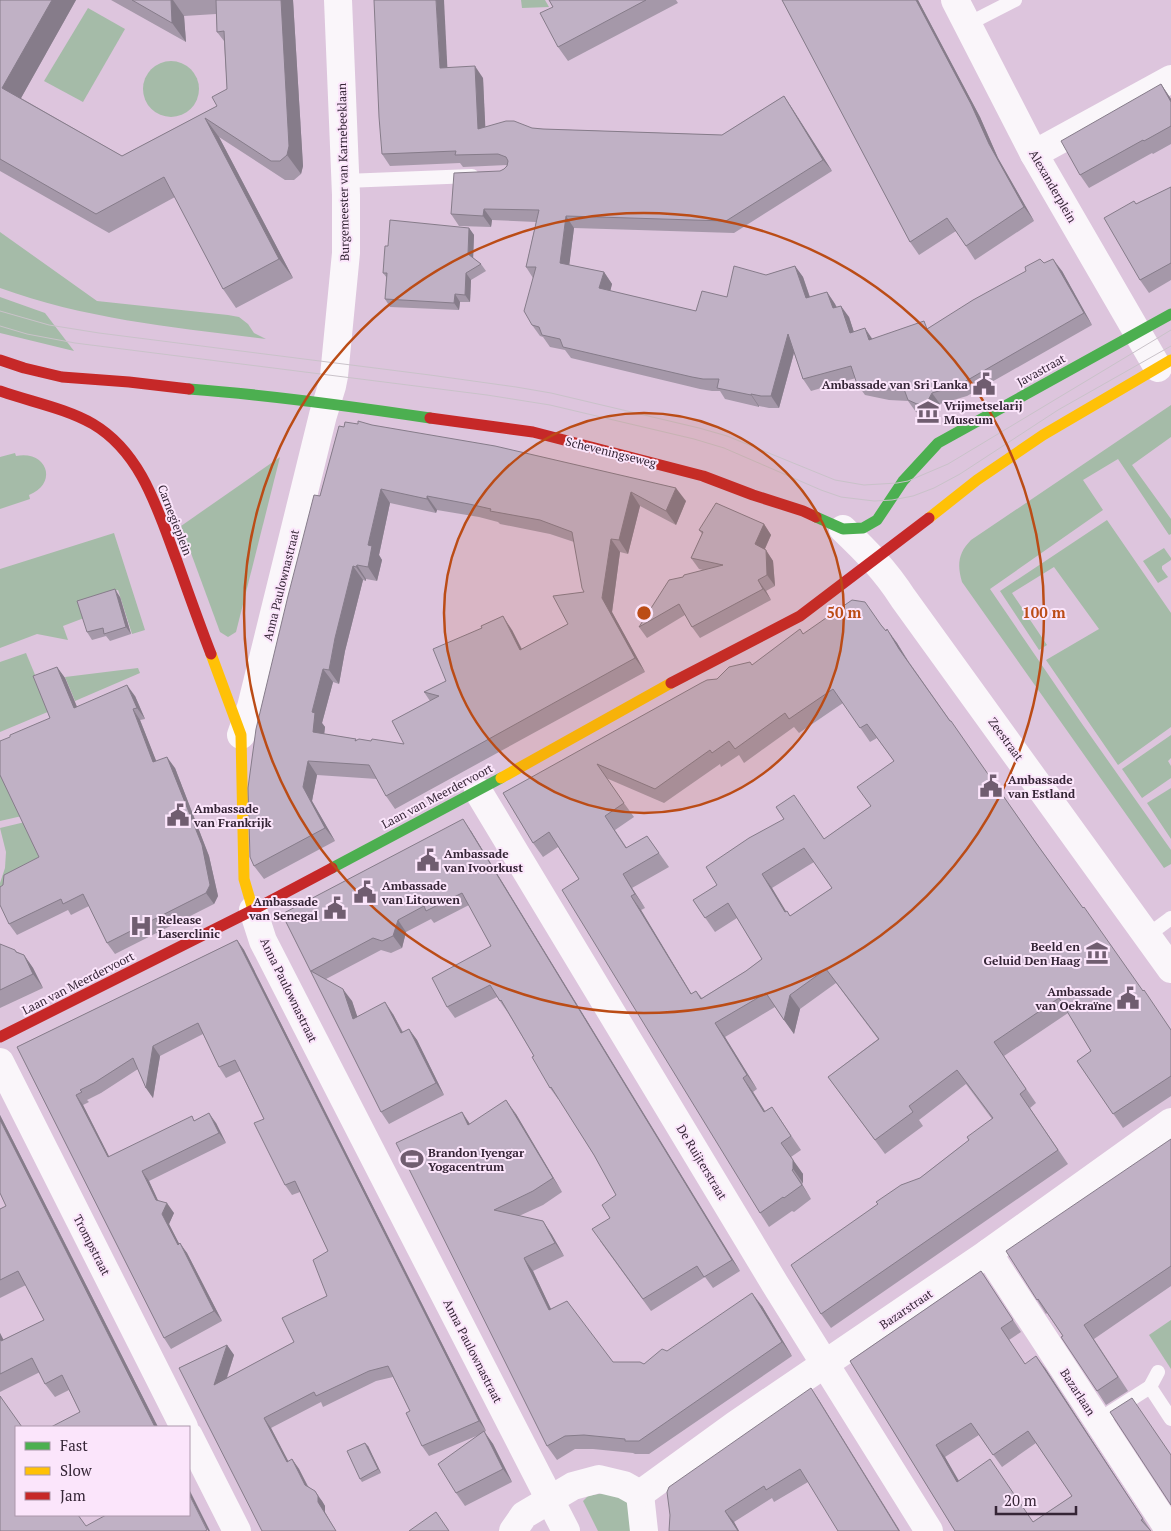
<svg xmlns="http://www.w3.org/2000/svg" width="1171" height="1531" viewBox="0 0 1171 1531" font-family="'PT Serif',serif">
  <rect width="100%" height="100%" fill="#ddc5dd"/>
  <g fill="#a5bba8">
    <polygon points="521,0 545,0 549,7 522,8"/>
    <polygon points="88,8 125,29 83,102 44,81"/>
    <circle cx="171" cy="89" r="28"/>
    <path d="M0,232L97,301L228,315L239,317L248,324L254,333L266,339C177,328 85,319 0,288Z"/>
    <polygon points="0,297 45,313 74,351 0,333"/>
    <path d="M1171,405V437L1132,465L1171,519V534L1169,535L1118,459L1083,480L1103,510L990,589L1080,721L1171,850V864L1164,868L962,582C957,565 958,553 971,540Z"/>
    <path d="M15,453L16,456C48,450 58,484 29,495L30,499L0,509V457Z"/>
    <polygon points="280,457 236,632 228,637 220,632 181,526"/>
    <polygon points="1107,520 1171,613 1171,727 1118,765 1046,660 1099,629 1054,567 1012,593 1047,645 1039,650 1000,591"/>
    <polygon points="114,533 145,630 132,634 118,590 99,596 84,618 63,626 68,640 37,634 0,648 0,569"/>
    <polygon points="1164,548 1171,558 1171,560 1162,566 1162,569 1168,577 1158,583 1143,561"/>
    <polygon points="26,653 50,711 0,732 0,662"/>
    <polygon points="138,668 140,673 75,701 65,677"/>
    <polygon points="1171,735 1171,758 1168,761 1171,766 1171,778 1142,798 1122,769"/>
    <polygon points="0,754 22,816 0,821"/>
    <polygon points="1171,788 1171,839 1147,803"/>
    <polygon points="25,822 44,861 0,899 0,883 5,868 6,852 0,828"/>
    <polygon points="1171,1320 1171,1369 1149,1335"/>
    <path d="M604,1493C633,1497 631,1506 634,1531H598L583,1501L588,1496Z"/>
  </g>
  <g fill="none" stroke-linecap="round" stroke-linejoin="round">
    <g stroke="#faf6fa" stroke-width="14">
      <polyline points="968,24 1015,0"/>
      <polyline points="345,181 472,176"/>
      <polyline points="1148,935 1171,918"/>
      <polyline points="1158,1372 1150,1387 1171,1419"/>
      <polyline points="1097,1421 1150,1387"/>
    </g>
    <g stroke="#faf6fa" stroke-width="28">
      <polyline points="955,0 1034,154 1158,368"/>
      <polyline points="1034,154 1171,79"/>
      <path d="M843,529C866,551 885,570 903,598L1171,969"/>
      <polyline points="241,735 251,707 323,415 332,386 334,376 346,253 346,195 338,0"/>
      <polyline points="478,791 775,1284 929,1531"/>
      <polyline points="253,910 263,941 566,1531"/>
      <polyline points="0,1062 184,1427"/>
      <polyline points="988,1253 1170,1531"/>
      <polyline points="189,1436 237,1531"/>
      <polyline points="640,1494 735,1425 988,1253 1171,1122"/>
      <polyline points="640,1494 644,1531"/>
      <polyline points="513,1531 524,1515 573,1486 599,1479 624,1485 640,1494"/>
    </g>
    <g stroke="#4caf50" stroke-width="11">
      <path d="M189,389C270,395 350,406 430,418"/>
      <polyline points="816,517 843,529 863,528 877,520 903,481 938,443 1171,314"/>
      <polyline points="332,868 501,778"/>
    </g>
    <g stroke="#ffc107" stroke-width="11">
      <polyline points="929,518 977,480 1043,435 1171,360"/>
      <polyline points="211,654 241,735 244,879 253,910"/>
      <polyline points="501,778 671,683"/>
    </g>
    <g stroke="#c62828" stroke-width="11">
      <polyline points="0,360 24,368 62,377 129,382 189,389"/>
      <path d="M0,391C31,402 65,408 93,424C142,453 158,511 177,561C188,592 199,623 211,654"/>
      <polyline points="430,418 533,432 703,476 753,495 803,511 816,517"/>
      <polyline points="671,683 800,616 929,518"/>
      <polyline points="0,1037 253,910 332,868"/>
    </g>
    <g stroke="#c9c2c9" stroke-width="1">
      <polyline points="0,311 49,325 99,333 430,375 516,387 551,393 699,428 727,436 835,480 864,485 897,483 908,481 948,464 1171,330"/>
      <polyline points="0,326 27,334 75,343 487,395 550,405 694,439 724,448 821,490 841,497 874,501 892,500 913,496 934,488 960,474 1058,410 1171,346"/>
    </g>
  </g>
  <g fill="#a598a9" fill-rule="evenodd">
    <polygon points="0,0 76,0 21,98 122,156 217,106 227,89 224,41 217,32 216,14 184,16 186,42 111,0 293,0 303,166 301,174 294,180 285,180 219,137 293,278 236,308 223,289 175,197 109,233 0,171"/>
    <polygon points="549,0 676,0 678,3 568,61 558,47 553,7"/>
    <polygon points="782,0 918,0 980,117 998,158 1034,221 975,260 956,231 919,255 910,242"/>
    <polygon points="448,68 483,78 485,127 722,135 784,96 832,171 734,233 574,228 569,265 604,272 612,284 610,291 696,311 727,297 766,275 795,266 803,277 810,297 827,292 837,307 849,317 854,332 872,339 929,328 1044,263 1062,271 1092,325 967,396 940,404 935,413 925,416 916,412 908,401 889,400 865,395 857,384 856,378 811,391 803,379 794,353 779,408 769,408 759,406 759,407 725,399 720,391 712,391 700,389 571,358 565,350 550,347 543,337 540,336 532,325 533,278 526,267 536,222 492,220 491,227 459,226 451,214 500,171 504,169 507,165 463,167 460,163 390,166 382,154"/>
    <polygon points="1161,84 1171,99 1171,144 1153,154 1152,153 1089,188 1080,175"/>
    <polygon points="1171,187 1171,280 1149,293 1140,280 1136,204"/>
    <polygon points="469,228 474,235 473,258 481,264 486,271 471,280 470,302 460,302 459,310 390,307 385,299 387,278 383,273 388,246"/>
    <path d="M339,426L686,501L676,525L640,506L628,554L620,552L612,612L645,672L395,809L386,796L377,779L317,775L312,801L335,841L264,879L254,866L320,496ZM390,503L436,513L437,510L479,517L498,522L500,524L550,534L574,542L584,592L568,624L522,649L512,630L446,681L424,692L430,701L404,744L356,740V739L324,734L325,727L322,723L333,682L339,684L345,651L363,580L366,581V579L377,581L382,560L379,555Z"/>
    <polygon points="764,524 771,535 765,549 773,561 775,586 766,591 771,600 700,638 692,627 685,615 647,638 639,627 683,577 703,570 699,569 691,558 702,534 699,530"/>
    <polygon points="120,597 131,634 110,641 106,636 92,640 87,632"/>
    <path d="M881,625L897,643L909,662L1039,847L1171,1030V1096L1123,1128L1077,1061L1091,1051L1068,1013L1004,1056L1036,1103L1030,1108L1068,1164L831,1328L821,1314L920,1178L969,1140L992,1119L966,1084L919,1120L923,1126L885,1154L828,1077L878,1039L836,983L800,1009L794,1034L775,1007L725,1037L757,1089L753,1092L765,1111L772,1107L801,1150L791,1157L803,1174V1183L802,1184L811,1199L794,1212L792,1211L769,1227L760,1213L579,879L558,847L543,857L533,843L503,793L717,679L752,665L803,634ZM843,703L870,742L877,738L894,761L871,806L824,839L693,900L715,932L737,918L762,959L746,971L702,998L696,991L691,994L641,910L645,908L632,888L669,867L647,836L627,848L615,830L634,817L606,778L664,803L720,764L721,767L739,755L744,763L794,727L799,733ZM814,862L832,888L790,916L786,912L772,888Z"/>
    <polygon points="57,667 65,678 77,707 135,696 145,719 140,720 156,761 175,768 209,856 218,896 214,904 115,954 107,943 89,906 71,915 68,910 17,935 9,924 3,885 39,857 50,718"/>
    <polygon points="471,831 740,1271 713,1288 705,1277 651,1311 600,1241 610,1218 616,1195 594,1155 559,1099 558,1099 550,1088 534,1056 508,1013 497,997 455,1018 447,1007 491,946 469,905 434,923 431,919 406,932 402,948 391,953 381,950 326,979 352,1001 357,1017 393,1014 403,1032 409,1029 417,1040 444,1095 389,1124 381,1112 282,914"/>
    <polygon points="237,940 244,950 486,1431 484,1432 493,1444 512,1482 465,1506 456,1493 481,1434 429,1456 422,1446 410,1411 393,1377 376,1381 323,1407 321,1402 271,1428 288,1462 292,1459 299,1469 308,1486 322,1501 325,1506 325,1512 179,1368 227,1345 234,1355 227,1378 294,1342 327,1296 328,1251 300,1192 292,1195 285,1185 264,1119 240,1071 226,1078 219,1067 203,1034 160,1056 153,1098 146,1088 138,1069 101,1093 87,1100 89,1102 83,1105 109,1157 195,1120 216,1123 226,1143 149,1181 158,1201 174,1213 169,1224 179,1244 187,1253 222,1321 171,1349 164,1338 17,1047"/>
    <polygon points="0,944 24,955 33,968 43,988 0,1008"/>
    <polygon points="462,1112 470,1124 516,1114 562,1192 543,1205 519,1216 543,1221 552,1235 564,1256 533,1271 551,1309 613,1362 644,1364 667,1351 762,1306 792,1356 649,1454 635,1454 633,1453 593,1449 575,1449 557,1460 547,1446"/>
    <polygon points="0,1115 158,1427 80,1412 69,1390 55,1397 45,1384 40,1372 0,1392 0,1333 3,1340 44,1320 26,1285 0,1298 0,1209 6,1206 0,1193"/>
    <polygon points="1171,1139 1171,1286 1094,1339 1128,1391 1106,1405 1097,1391 1063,1336 1047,1313 1046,1314 1037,1300"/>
    <path d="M981,1271L1021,1332L1009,1340L1025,1364L1045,1368L1151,1531H955L850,1361ZM979,1435L1002,1467L1036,1443L1072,1496L1033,1522L958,1481L945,1457Z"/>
    <polygon points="819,1400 808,1482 774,1502 772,1498 734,1522 739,1531 669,1531"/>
    <polygon points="368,1446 381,1473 362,1482 360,1479"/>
  </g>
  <g fill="#867c8a">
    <polygon points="52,0 76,0 16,107 2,88"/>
    <polygon points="171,0 173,0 184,16 186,42 172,23"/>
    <polygon points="281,0 293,0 303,166 301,174 287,155"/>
    <polygon points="436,0 444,0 448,80 440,68"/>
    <polygon points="916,0 918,0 980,117 998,158 1034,221 1024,207 989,144"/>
    <polygon points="475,66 483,78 486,141 478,129"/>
    <polygon points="1161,84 1171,99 1171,102"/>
    <polygon points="784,96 792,108 832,171 823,160"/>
    <polygon points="205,118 219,137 293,278 279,259"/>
    <polygon points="484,209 492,220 491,227 483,216"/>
    <polygon points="566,216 574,228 568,275 560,263"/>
    <polygon points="469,228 474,235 473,261 468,254"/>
    <polygon points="1053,259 1062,271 1092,325 1084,313"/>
    <polygon points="795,266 803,277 814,310 806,298"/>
    <polygon points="604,272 612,284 608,300 599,288"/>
    <polygon points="466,273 471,280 470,302 465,295"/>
    <polygon points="827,292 835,304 841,320 833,308"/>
    <polygon points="455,294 460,302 459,310 454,303"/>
    <polygon points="841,306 849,317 858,345 850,333"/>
    <polygon points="865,328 873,340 869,340"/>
    <polygon points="788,334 796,345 779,408 771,396"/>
    <polygon points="932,393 940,404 935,413 927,402"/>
    <polygon points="751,394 759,406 759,407 751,395"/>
    <polygon points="676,488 686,501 676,525 666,511"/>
    <polygon points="381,489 390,503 379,555 382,560 377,581 368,567 368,545"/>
    <polygon points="631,492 640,506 628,554 619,540"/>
    <polygon points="427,496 437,510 436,513 427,499"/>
    <polygon points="764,524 771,535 762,555 755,544"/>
    <polygon points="611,539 620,552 612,612 645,672 635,658 602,598"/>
    <polygon points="766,550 773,561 775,586 767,575"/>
    <polygon points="357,565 366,579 366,581 356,567"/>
    <polygon points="353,566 363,580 345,651 339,684 329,670 335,638"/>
    <polygon points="758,580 766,591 771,600 763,589"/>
    <polygon points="115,589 120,597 131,634 126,627"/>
    <polygon points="503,616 512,630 529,664 520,650"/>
    <polygon points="887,629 897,643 909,663 899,649"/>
    <polygon points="57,667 65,678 82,719 74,708"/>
    <polygon points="323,669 333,682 322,723 325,727 323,745 313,732 312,712"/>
    <polygon points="127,685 135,696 145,719 137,708"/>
    <polygon points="133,709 140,720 161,773 153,762"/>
    <polygon points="167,757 175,768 209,856 218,896 214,904 206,893"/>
    <polygon points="308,761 317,775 312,801 335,841 325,828 303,787"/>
    <polygon points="463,819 471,831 740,1271 732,1260"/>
    <polygon points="623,874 632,888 645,908 635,894"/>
    <polygon points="762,874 772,888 795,926 785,912"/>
    <polygon points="631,896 641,910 700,1008 691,994"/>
    <polygon points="398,920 406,932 402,948 393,936"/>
    <polygon points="237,940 244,950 486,1431 479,1421"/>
    <polygon points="24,955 33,968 43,988 33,974"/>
    <polygon points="343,989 352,1001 362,1030 353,1019"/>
    <polygon points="790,995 800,1009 794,1034 784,1020"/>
    <polygon points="385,1002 393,1014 409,1045 401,1033"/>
    <polygon points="715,1023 725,1037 757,1089 747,1075"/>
    <polygon points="409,1029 417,1040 444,1095 436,1083"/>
    <polygon points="153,1046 160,1056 153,1098 146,1088"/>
    <polygon points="743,1078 753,1092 774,1126 764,1112"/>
    <polygon points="76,1095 83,1105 115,1168 108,1157"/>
    <polygon points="506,1100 516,1114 562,1192 553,1178"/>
    <polygon points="462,1112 471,1126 468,1125"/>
    <polygon points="209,1113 216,1123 226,1143 219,1133"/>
    <polygon points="0,1115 158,1427 155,1427 0,1120"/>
    <polygon points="793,1160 803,1174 803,1183 793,1169"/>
    <polygon points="792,1170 802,1184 811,1199 802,1185"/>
    <polygon points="142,1171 149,1181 163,1211 156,1200"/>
    <polygon points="167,1203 174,1213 169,1224 185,1255 178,1245 162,1214"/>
    <polygon points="543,1221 552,1235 564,1256 555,1243"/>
    <polygon points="180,1243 187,1253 222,1321 214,1311"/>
    <polygon points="524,1258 533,1271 558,1324 549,1310"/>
    <polygon points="752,1293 762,1306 792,1356 782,1342"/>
    <polygon points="0,1333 11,1354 0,1338"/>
    <polygon points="227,1345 234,1355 221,1395 214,1385"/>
    <polygon points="1036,1356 1045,1368 1151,1531 1143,1519"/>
    <polygon points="811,1388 819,1400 900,1531 899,1531"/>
    <polygon points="264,1418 271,1428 294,1472 287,1462"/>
    <polygon points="484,1431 493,1444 512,1482 503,1469"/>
    <polygon points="365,1443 368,1446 381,1473 378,1469"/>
    <polygon points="936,1445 945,1457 966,1493 957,1482"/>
    <polygon points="292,1459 299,1469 312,1495 305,1485"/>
    <polygon points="189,1489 210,1531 208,1531 189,1494"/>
    <polygon points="315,1491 322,1501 325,1506 325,1512 336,1531 318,1502"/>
    <polygon points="725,1511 734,1522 739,1531 738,1531"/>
  </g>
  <g fill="#c0b1c5" stroke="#867c8a" fill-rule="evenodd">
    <polygon points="0,0 52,0 2,88 122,156 217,106 212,97 227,89 224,31 217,32 216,0 281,0 289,146 287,155 280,161 271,161 205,118 279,259 223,289 164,177 96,214 0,159"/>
    <polygon points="132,0 171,0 172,23"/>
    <polygon points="374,0 436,0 440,68 475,66 478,129 506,121 514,121 532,128 543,129 722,135 784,96 823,160 726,221 566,216 560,263 604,272 599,288 696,311 702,291 727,297 734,266 766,275 795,266 806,298 827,292 833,308 841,306 850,333 865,328 869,340 924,321 927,329 973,300 1026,271 1025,267 1040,259 1044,263 1053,259 1084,313 959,385 932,393 927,402 917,404 908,400 904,389 881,388 857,384 851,366 803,379 788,334 771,396 761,396 751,394 751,395 717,388 719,379 703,379 692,377 563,347 560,339 542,335 539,327 532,325 524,311 536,267 526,267 539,210 484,209 483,216 451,214 454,173 500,171 504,169 507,166 508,161 506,157 498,154 455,155 456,151 382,154 379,117"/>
    <polygon points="549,0 646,0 558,47 540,13 553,7"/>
    <polygon points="782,0 916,0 971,104 989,144 1024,207 966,246 947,218 910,242"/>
    <polygon points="1161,84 1171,102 1171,126 1144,141 1143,140 1080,175 1061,141"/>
    <polygon points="1171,187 1171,263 1140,280 1104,218 1134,201 1136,204"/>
    <polygon points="390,220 469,228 468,254 481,264 466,273 465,295 455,294 454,303 385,299 387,273 383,273 385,246 388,246"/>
    <path d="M358,421L372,425L495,446L676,488L666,511L631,492L619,540L611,539L602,598L635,658L386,796L369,765L308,761L303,787L325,828L254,866L250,857L248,788L256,729L288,596L314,495L320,496L339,426L344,427L345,422L358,424ZM381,489L427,499V496L469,504L491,509L490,511L540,520L572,532L582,588L584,592L553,596L568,624L520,650L503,616L481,626L482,628L433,649L446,681L424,692L439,696L392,721L404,744L372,739L371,741L359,739L355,741L356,739L313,732L315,713L312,712L323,669L329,670L335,638L353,566L356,567L357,565L368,567L372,546L368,545Z"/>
    <polygon points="716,503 764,524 755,544 766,550 767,575 758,580 763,589 692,627 679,604 639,627 669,580 683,577 684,575 723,565 691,558 703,532 699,530"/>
    <polygon points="115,589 126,627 104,634 103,628 87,632 77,601"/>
    <path d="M852,600L865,602L881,625L886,631L887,629L899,649L950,721H951L1036,843L1083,908L1084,907L1143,991L1144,990L1171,1030V1076L1113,1114L1077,1061L1091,1051L1059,998L994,1042L1026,1089L1020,1094L1058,1150L821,1314L791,1265L878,1204L876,1202L901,1185L920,1178L969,1140L967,1137L993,1118L957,1070L909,1106L913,1112L875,1140L828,1077L879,1039L826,969L790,995L784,1020L766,993L715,1023L747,1075L743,1078L764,1112L772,1107L791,1136L781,1143L793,1160V1169L792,1170L802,1185L784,1198L783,1197L760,1213L562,890L579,879L549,832L533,843L503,793L701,683L707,680L717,679L729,667L750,662L752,665L800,629L803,634ZM833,689L860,728L867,724L894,761L857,787L871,806L824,839L794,795L776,807L784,819L749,838L706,867L717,885L693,900L705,918L728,903L762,959L746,971L701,999L696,991L691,994L631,896L635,894L623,874L659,853L647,836L626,848L605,816L624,803L597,764L655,789L710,750L712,753L729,741L735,749L785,713L789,719ZM804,848L832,888L790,916L787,911L785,912L762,874Z"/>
    <polygon points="57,667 74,708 127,685 137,708 133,709 153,762 167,757 202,845 210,885 206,893 107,943 83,894 63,904 61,899 9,924 0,905 0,887 3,885 4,875 39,857 0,775 0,741 10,737 10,735 50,718 33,676"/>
    <polygon points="463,819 732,1260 704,1277 697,1266 643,1299 592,1229 610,1218 602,1205 616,1195 594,1155 551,1087 550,1088 532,1057 534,1056 501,1000 500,1001 490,985 447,1007 432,978 491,946 462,893 426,911 424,906 398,920 393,936 382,941 373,938 311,971 343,989 353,1019 385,1002 401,1033 409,1029 436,1083 381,1112 282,914"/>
    <polygon points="237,940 479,1421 422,1446 406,1413 410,1411 388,1366 369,1371 316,1396 314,1392 264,1418 287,1462 292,1459 305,1485 315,1491 318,1496 318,1502 336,1531 262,1531 179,1368 227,1345 214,1385 294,1342 282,1318 327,1296 313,1260 328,1251 295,1181 285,1185 254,1123 264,1119 235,1060 219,1067 198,1023 153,1046 146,1088 133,1058 94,1083 80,1090 82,1092 76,1095 108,1157 192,1116 194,1121 209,1113 219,1133 142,1171 156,1200 167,1203 162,1214 178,1245 180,1243 214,1311 164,1338 17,1047"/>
    <polygon points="0,944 15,950 16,952 24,955 33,974 0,990"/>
    <polygon points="506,1100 553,1178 533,1191 494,1210 543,1221 555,1243 524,1258 549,1310 567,1301 613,1362 640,1362 644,1364 662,1349 667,1351 752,1293 782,1342 639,1441 625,1441 625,1439 584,1435 565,1436 547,1446 396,1143 462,1112 468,1125"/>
    <polygon points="0,1120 155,1427 51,1427 80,1412 62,1375 45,1384 32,1358 0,1374 0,1338 1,1341 44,1320 18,1271 0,1280 0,1209 6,1206 0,1193"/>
    <polygon points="1171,1139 1171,1266 1084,1325 1118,1377 1097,1391 1061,1337 1063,1336 1038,1299 1037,1300 1006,1251"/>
    <path d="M981,1271L1013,1320L1001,1328L1025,1364L1036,1356L1143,1519L1141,1520L1151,1531H955L850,1361ZM971,1423L993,1455L1028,1431L1072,1496L1033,1522L990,1459L957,1482L936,1445Z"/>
    <polygon points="811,1388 899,1531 838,1531 800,1469 766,1490 764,1486 725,1511 738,1531 669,1531 670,1515 667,1492 669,1487"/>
    <polygon points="0,1396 22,1427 16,1427 16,1515 78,1515 86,1526 106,1515 189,1515 189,1494 207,1530 205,1531 0,1531"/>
    <polygon points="1132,1398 1171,1455 1171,1505 1110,1412"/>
    <polygon points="484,1431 503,1469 456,1493 438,1464"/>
    <polygon points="365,1443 378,1469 360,1479 347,1451"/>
    <polygon points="436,1512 449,1531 409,1531"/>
  </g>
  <circle cx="644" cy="613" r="200" fill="#bb4c16" fill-opacity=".12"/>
  <g fill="none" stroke="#bb4c16" stroke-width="2.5">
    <circle cx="644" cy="613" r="200"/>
    <circle cx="644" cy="613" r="400"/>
  </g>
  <defs>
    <symbol id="civic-bare" viewBox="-9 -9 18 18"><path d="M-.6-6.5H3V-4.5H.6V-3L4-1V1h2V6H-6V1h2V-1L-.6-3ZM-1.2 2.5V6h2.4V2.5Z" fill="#705d70" stroke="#fbe5fb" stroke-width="2.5" paint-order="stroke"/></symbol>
    <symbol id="museum-bare" viewBox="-9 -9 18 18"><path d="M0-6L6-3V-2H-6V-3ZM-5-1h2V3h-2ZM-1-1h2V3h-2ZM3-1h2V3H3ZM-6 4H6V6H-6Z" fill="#705d70" stroke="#fbe5fb" stroke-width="2.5" paint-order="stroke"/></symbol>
    <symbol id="hospital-bare" viewBox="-9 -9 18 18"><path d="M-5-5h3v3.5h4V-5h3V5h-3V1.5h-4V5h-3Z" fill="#705d70" stroke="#fbe5fb" stroke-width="2.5" paint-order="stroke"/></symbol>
    <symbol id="stadium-bare" viewBox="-9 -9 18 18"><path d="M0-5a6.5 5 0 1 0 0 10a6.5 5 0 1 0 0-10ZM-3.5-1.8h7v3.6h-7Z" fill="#705d70" stroke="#fbe5fb" stroke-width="2.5" paint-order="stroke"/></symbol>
  </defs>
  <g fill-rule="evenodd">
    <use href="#civic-bare" x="968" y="368" width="32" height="32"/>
    <use href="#museum-bare" x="912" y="396" width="32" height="32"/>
    <use href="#civic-bare" x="975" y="770" width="32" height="32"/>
    <use href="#civic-bare" x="162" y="799" width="32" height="32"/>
    <use href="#civic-bare" x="412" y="844" width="32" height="32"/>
    <use href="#civic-bare" x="349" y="876" width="32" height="32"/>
    <use href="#civic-bare" x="319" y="892" width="32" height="32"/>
    <use href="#hospital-bare" x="125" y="910" width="32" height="32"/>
    <use href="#museum-bare" x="1081" y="937" width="32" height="32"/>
    <use href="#civic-bare" x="1112" y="982" width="32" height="32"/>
    <use href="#stadium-bare" x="396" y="1143" width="32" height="32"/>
  </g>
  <g text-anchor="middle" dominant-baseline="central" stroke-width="4" stroke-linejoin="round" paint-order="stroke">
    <g font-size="12" fill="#352536" stroke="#fbe5fb">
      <text transform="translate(343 172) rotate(-91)">Burgemeester van Karnebeeklaan</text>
      <text transform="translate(1053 186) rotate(60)">Alexanderplein</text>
      <text transform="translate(1041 370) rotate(-29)">Javastraat</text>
      <text transform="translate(611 452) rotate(14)">Scheveningseweg</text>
      <text transform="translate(175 520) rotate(69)">Carnegieplein</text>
      <text transform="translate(281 585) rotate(-76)">Anna Paulownastraat</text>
      <text transform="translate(1006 739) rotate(54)">Zeestraat</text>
      <text transform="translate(437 796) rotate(-28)">Laan van Meerdervoort</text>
      <text transform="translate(78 983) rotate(-27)">Laan van Meerdervoort</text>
      <text transform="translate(289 990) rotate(64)">Anna Paulownastraat</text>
      <text transform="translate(702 1162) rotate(59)">De Ruijterstraat</text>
      <text transform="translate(92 1245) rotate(63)">Trompstraat</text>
      <text transform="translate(906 1309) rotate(-34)">Bazarstraat</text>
      <text transform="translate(473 1351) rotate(63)">Anna Paulownastraat</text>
      <text transform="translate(1078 1392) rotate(57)">Bazarlaan</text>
    </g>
    <g font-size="12" font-weight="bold" fill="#352536" stroke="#fbe5fb" text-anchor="start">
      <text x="968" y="384" text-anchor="end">Ambassade van Sri Lanka</text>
      <text x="944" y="405">Vrijmetselarij<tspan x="944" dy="14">Museum</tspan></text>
      <text x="1008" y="779">Ambassade<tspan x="1008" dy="14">van Estland</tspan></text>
      <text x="194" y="808">Ambassade<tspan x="194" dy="14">van Frankrijk</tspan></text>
      <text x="444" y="853">Ambassade<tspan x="444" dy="14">van Ivoorkust</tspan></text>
      <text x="382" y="885">Ambassade<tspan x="382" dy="14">van Litouwen</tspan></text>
      <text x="318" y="901" text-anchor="end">Ambassade<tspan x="318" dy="14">van Senegal</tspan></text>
      <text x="158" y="919">Release<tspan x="158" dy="14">Laserclinic</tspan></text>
      <text x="1080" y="946" text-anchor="end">Beeld en<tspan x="1080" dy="14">Geluid Den Haag</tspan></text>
      <text x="1112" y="991" text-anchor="end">Ambassade<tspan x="1112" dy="14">van Oekraïne</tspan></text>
      <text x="428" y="1152">Brandon Iyengar<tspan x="428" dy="14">Yogacentrum</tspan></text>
    </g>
  </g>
  <circle cx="644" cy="613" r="8" fill="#bb4c16" stroke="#fbe5fb" stroke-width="2.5"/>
  <g font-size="15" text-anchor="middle" font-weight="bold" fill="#bb4c16" stroke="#fbe5fb" stroke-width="4" stroke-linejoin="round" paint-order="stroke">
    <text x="844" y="618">50 m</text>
    <text x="1044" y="618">100 m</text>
  </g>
  <rect x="15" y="1426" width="175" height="90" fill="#fbe5fb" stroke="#ac98ac"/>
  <rect x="25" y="1442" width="25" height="8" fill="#4caf50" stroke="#ac98ac"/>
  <text x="60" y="1451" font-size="15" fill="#352536">Fast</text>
  <rect x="25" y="1467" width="25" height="8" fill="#ffc107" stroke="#ac98ac"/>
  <text x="60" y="1476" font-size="15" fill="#352536">Slow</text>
  <rect x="25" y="1492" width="25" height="8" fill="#c62828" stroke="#ac98ac"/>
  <text x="60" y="1501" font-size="15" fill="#352536">Jam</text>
  <path d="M996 1506v8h80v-8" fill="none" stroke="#352536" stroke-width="2.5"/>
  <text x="1004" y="1506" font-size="15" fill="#352536" stroke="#fbe5fb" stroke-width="4" paint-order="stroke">20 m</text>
</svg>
